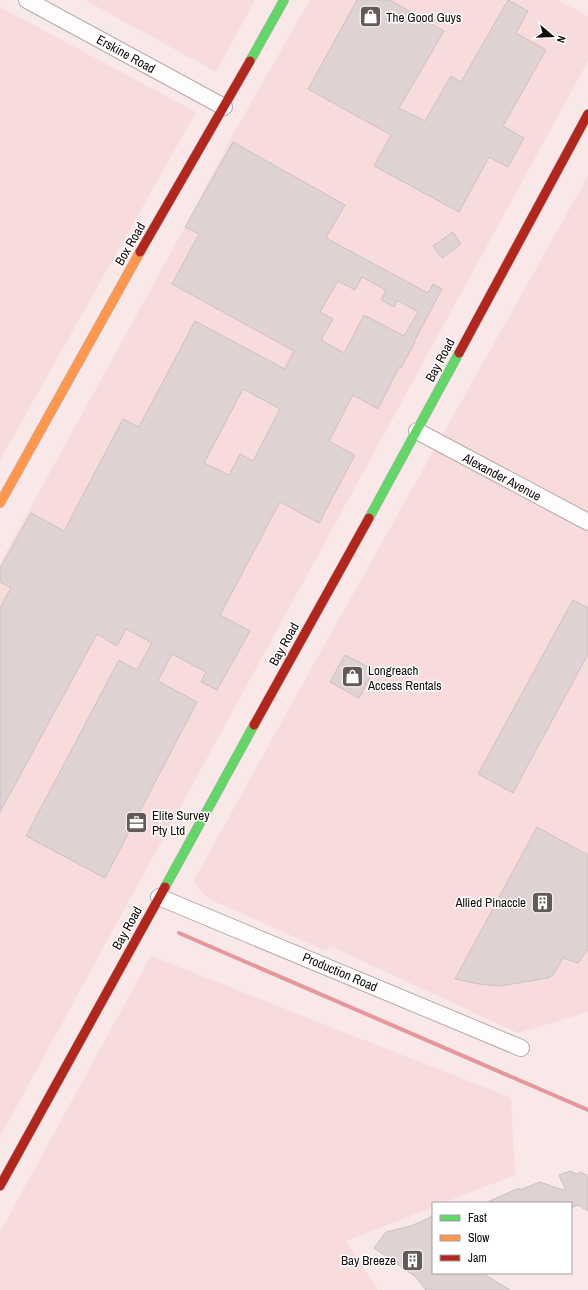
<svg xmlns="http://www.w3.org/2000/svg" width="588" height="1290" viewBox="0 0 588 1290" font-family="'Archivo Narrow',sans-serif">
  <rect width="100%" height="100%" fill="#f9e8e8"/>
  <g fill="#f8dcdc">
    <polygon points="85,0 255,0 216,72"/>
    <polygon points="310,0 558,0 588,16 588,61 0,1137 0,563 185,227 232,136"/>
    <polygon points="0,7 196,112 0,460"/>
    <polygon points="588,176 588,1012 518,1033 330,946 326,951 209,899 193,882 302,685"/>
    <polygon points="151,956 511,1098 515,1175 443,1203 433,1203 433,1207 346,1241 378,1290 0,1290 0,1232"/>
  </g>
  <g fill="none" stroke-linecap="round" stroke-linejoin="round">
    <polyline stroke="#e5989b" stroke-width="4" points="179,933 588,1110"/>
  </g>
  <g fill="#dfd2d2" stroke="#cdc0c0" fill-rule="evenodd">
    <polygon points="357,0 390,0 444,31 399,108 425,121 451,76 461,82 508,0 528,11 516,33 546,50 503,126 524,138 508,167 489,157 459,212 374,166 391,135 308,89"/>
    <path d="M233,142L345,205L326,238L428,293L433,284L442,289L414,342H415L401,368L399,367L378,409L353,395L329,441L355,455L319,523L280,502L220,615L250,631L217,690L201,682L206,672L172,654L158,681L197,702L105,878L26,836L119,660L137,670L152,643L126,629L117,646L97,634L0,812V608L11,588L0,582V568L31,513L64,531L123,419L139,427L195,321L285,369L294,351L172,284L199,234L185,227ZM362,277L386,290L381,300L394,307L397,300L418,312L404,336L364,315L344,353L321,340L333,319L320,312L338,281L355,290ZM243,389L280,409L253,461L240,454L229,475L204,463Z"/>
    <polygon points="453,232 461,244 442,258 433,246"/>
    <polygon points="573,600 588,608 588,654 513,793 478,774"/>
    <polygon points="345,655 374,670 359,698 330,682"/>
    <polygon points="537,827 588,855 588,949 578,963 563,958 553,975 548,978 500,986 479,984 455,979"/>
    <polygon points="570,1171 577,1174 581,1172 588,1176 588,1211 578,1205 571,1208 571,1203 485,1203 519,1188 520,1190 540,1182 566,1191 559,1175"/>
    <polygon points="433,1216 433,1273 482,1273 510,1290 426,1290 416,1277 374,1248 386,1232 411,1226"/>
  </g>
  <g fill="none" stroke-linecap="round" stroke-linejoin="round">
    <defs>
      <g id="street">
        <polyline points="27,0 224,107"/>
        <polyline points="417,431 588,522"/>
        <polyline points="159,897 521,1048"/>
      </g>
      <g id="fast">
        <polyline points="250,61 284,0"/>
        <polyline points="369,518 459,353"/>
        <polyline points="165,887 254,725"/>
      </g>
      <polyline id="slow" points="0,503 140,252"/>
      <g id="jam">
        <polyline points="140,252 250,61"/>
        <polyline points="459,353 588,114"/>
        <polyline points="254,725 369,518"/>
        <polyline points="0,1186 165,887"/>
      </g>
    </defs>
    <use href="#street" stroke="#b6a9a9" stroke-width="18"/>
    <use href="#fast" stroke="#b6a9a9" stroke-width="10"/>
    <use href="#slow" stroke="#b6a9a9" stroke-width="10"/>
    <use href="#jam" stroke="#b6a9a9" stroke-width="10"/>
    <use href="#street" stroke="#fefcfc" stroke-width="16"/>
    <use href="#fast" stroke="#63d668" stroke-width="9"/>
    <use href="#slow" stroke="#ff974d" stroke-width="9"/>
    <use href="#jam" stroke="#b3261e" stroke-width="9"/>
  </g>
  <defs>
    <symbol id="shop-square" viewBox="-11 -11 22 22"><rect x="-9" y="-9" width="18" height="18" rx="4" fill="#645858" stroke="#fff"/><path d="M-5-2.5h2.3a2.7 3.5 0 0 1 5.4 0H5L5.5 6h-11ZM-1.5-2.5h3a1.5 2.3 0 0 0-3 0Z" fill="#fff"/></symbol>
    <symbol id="office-square" viewBox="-11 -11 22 22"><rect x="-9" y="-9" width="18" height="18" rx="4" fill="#645858" stroke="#fff"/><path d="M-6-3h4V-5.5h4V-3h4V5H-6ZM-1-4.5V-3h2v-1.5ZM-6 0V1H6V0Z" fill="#fff"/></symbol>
    <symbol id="building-square" viewBox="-11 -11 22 22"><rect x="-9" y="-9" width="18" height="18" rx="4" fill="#645858" stroke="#fff"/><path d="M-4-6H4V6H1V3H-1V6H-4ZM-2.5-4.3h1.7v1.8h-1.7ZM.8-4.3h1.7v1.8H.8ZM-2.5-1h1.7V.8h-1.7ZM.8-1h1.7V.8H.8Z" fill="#fff"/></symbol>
  </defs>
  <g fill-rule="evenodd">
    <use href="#shop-square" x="358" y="4" width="25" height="25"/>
    <use href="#shop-square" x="340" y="664" width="25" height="25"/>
    <use href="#office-square" x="124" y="810" width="25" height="25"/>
    <use href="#building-square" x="530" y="890" width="25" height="25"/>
    <use href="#building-square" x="400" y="1248" width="25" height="25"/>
  </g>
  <g text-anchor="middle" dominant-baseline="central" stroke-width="3" stroke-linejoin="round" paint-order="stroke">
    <g font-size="13" fill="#130a0a" stroke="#fff" text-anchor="start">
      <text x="386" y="17">The Good Guys</text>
      <text x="368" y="670">Longreach<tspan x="368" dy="15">Access Rentals</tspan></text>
      <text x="152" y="815">Elite Survey<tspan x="152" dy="15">Pty Ltd</tspan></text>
      <text x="526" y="902" text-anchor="end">Allied Pinaccle</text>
      <text x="396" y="1260" text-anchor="end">Bay Breeze</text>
    </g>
    <g font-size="13" fill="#130a0a" stroke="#fff">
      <text transform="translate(126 54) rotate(29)">Erskine Road</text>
      <text transform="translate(130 244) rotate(-60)">Box Road</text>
      <text transform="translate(440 360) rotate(-62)">Bay Road</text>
      <text transform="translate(502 477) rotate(28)">Alexander Avenue</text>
      <text transform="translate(284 644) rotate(-61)">Bay Road</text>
      <text transform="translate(127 928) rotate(-61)">Bay Road</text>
      <text transform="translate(340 972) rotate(23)">Production Road</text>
    </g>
  </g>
  <rect x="432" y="1202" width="140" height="72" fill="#ffffff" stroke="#a19d9d"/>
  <rect x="440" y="1215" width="20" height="6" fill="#63d668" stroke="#a19d9d"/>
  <text x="468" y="1222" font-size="12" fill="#130a0a">Fast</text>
  <rect x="440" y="1235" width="20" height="6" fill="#ff974d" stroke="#a19d9d"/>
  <text x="468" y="1242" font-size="12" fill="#130a0a">Slow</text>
  <rect x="440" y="1255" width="20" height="6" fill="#b3261e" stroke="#a19d9d"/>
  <text x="468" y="1262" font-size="12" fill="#130a0a">Jam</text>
  <g transform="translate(552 36) rotate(109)" stroke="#ffffff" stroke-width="3" paint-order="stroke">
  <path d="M0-3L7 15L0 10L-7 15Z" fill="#130a0a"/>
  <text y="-6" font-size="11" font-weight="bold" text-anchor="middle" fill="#130a0a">N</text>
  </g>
</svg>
